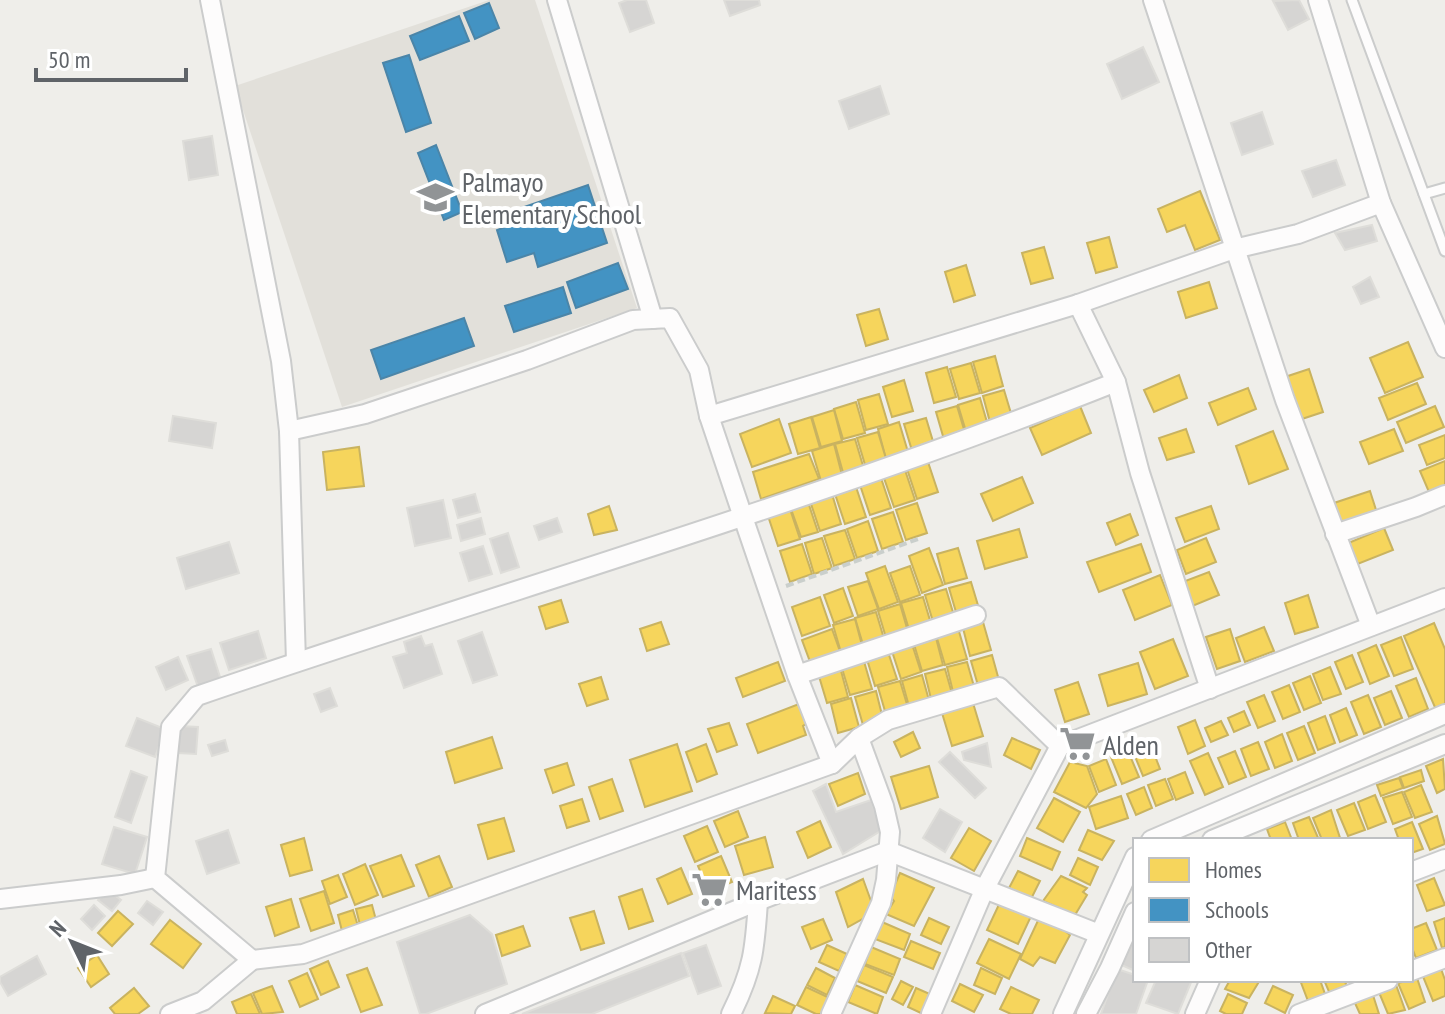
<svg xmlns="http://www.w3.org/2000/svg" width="1445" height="1014" viewBox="0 0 1445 1014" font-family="'PT Sans Narrow',sans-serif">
  <rect width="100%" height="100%" fill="#efeeea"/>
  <polygon fill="#e2e0da" points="489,0 535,0 637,308 342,407 235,86"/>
  <g fill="#f6d55c" stroke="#c9b360" stroke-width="2">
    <polygon points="1200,191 1220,240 1195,250 1185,225 1167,232 1158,209"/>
    <polygon points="1109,237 1117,267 1096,273 1087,243"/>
    <polygon points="1044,247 1053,278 1031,284 1022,253"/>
    <polygon points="966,265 975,295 954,302 945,272"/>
    <polygon points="1209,282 1217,308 1186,318 1178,292"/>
    <polygon points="879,309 888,339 866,346 857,315"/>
    <polygon points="1408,342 1423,377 1385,393 1370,358"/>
    <polygon points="995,356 1003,386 982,393 973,362"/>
    <polygon points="971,363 980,393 959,399 950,369"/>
    <polygon points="947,367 956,397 934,403 926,373"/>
    <polygon points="1309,369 1323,412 1296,421 1282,378"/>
    <polygon points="1179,375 1187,398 1154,412 1144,390"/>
    <polygon points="904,380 913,411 892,417 883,387"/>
    <polygon points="1417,383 1426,404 1388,420 1379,398"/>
    <polygon points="1248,388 1256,409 1218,425 1209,403"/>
    <polygon points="1004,390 1013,420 991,426 983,396"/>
    <polygon points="879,394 888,424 866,430 858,400"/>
    <polygon points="980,398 989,429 967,435 958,405"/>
    <polygon points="856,402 865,433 843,439 834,409"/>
    <polygon points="957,406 966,436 945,443 936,412"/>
    <polygon points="1080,406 1091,433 1042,455 1030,428"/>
    <polygon points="1435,406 1444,427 1406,443 1397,422"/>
    <polygon points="834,410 842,441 821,447 812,417"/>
    <polygon points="811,417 820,448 798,454 789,424"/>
    <polygon points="926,418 935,448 913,454 904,424"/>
    <polygon points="779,419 791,453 752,467 740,434"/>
    <polygon points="899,422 908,452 886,459 878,429"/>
    <polygon points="1186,429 1194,452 1167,460 1159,438"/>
    <polygon points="1394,429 1403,451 1369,464 1360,442"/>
    <polygon points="1273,431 1288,469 1249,484 1236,446"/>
    <polygon points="878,432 887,462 866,468 857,438"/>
    <polygon points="1445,435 1445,458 1427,465 1419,445"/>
    <polygon points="855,439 864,469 844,476 835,444"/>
    <polygon points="834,444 842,475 821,481 812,451"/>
    <polygon points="359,447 364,486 327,490 323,452"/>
    <polygon points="809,454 819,479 761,499 753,472"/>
    <polygon points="1445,461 1445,486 1429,492 1420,471"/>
    <polygon points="928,462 938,492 917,499 907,469"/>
    <polygon points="905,470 915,500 894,507 884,478"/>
    <polygon points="1022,477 1033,503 993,521 981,494"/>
    <polygon points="881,478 891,508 870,515 860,485"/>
    <polygon points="856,487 866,517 845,524 835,494"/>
    <polygon points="1370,491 1377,513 1338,526 1331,504"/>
    <polygon points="832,494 841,524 820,531 810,501"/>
    <polygon points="808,502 818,532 801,537 791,509"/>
    <polygon points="917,503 927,533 906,540 896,510"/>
    <polygon points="609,506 617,530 594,535 588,514"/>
    <polygon points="1211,506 1219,529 1185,542 1176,518"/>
    <polygon points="790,509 800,539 778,546 768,516"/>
    <polygon points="893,512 903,542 882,549 872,519"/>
    <polygon points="1130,514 1138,535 1116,545 1107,523"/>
    <polygon points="868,521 878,551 857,558 847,529"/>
    <polygon points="1384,528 1393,550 1355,565 1346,544"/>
    <polygon points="1019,529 1027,557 985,569 977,541"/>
    <polygon points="845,530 855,559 834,566 824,536"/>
    <polygon points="822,538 832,568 814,574 805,543"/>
    <polygon points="1206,538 1216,562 1186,574 1177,550"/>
    <polygon points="802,544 812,574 790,582 780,551"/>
    <polygon points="1141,544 1151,572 1099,592 1087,562"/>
    <polygon points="929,548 943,585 922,593 909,556"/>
    <polygon points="958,548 967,578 945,584 937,554"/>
    <polygon points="885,566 898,602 879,609 866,573"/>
    <polygon points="910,566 920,595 900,602 890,573"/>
    <polygon points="1209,572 1219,595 1190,607 1180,583"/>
    <polygon points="1160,575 1172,605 1135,620 1123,590"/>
    <polygon points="868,581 878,609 858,616 848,587"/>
    <polygon points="971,582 980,612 958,619 949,588"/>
    <polygon points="843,588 853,616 834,623 824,595"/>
    <polygon points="946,589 955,619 934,625 925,595"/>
    <polygon points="1308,595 1318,627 1295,634 1285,603"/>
    <polygon points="820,597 830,626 802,636 792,607"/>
    <polygon points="923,597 932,627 910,633 901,603"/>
    <polygon points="561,600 568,622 546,629 539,607"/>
    <polygon points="900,604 909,635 887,641 878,611"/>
    <polygon points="876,612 885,642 864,648 855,618"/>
    <polygon points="855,619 863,649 842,656 833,625"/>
    <polygon points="661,622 669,644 647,651 640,629"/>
    <polygon points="983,622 991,650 970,656 963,628"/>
    <polygon points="1434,623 1445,649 1445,708 1437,712 1404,636"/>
    <polygon points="1264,627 1274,651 1245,662 1236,638"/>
    <polygon points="958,628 967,659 945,665 936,635"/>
    <polygon points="832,629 842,657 812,667 802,640"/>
    <polygon points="1230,629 1240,661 1217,669 1206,637"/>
    <polygon points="935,634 943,665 922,671 913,641"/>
    <polygon points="1401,637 1413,669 1394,676 1381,645"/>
    <polygon points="1173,639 1188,676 1155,689 1140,652"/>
    <polygon points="911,641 921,672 901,679 891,648"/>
    <polygon points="1376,645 1389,676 1370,684 1358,653"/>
    <polygon points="887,649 897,679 875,686 866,656"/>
    <polygon points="992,655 1000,684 979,689 971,661"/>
    <polygon points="1352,655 1363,682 1346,689 1335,662"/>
    <polygon points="863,658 872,689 850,695 841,665"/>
    <polygon points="778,662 785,681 743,697 736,678"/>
    <polygon points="967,662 975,690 954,696 947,667"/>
    <polygon points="1138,663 1147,694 1108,706 1099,675"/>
    <polygon points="840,667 848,697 827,703 818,673"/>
    <polygon points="1330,667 1341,694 1323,700 1313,674"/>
    <polygon points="945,669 953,697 932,703 925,674"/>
    <polygon points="922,675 930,704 910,710 902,681"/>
    <polygon points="1310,676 1321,703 1304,710 1293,683"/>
    <polygon points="601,677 608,699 587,706 579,684"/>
    <polygon points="1416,678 1428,709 1409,717 1396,686"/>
    <polygon points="900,681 909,711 887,718 878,687"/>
    <polygon points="1078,682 1089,714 1065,722 1055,690"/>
    <polygon points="1289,685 1300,712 1283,719 1272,692"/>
    <polygon points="876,691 883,719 863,725 855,697"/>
    <polygon points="1391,691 1402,718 1385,725 1374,698"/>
    <polygon points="1264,695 1275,721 1258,728 1247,702"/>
    <polygon points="1368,695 1381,727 1364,734 1351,702"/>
    <polygon points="851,698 859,727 838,733 831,704"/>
    <polygon points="973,703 983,736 952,746 942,713"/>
    <polygon points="799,704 810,721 803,726 806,735 758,753 747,724"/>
    <polygon points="1346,708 1357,735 1340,742 1330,715"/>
    <polygon points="1244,711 1250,725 1234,732 1228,718"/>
    <polygon points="1325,716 1335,743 1318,750 1308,723"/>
    <polygon points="1195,720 1205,746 1188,754 1178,727"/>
    <polygon points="1221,721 1228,735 1211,742 1205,728"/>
    <polygon points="729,723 737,745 717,752 708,729"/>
    <polygon points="1304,726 1315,753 1298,760 1287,733"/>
    <polygon points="913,732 920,748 901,757 894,742"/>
    <polygon points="1282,734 1292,761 1275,768 1265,742"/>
    <polygon points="492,737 502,768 455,783 446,752"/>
    <polygon points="1012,738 1040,750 1031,769 1004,755"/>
    <polygon points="1258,742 1269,769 1251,776 1241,749"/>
    <polygon points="1150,743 1160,769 1143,776 1132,749"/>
    <polygon points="677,744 692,791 645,807 630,760"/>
    <polygon points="706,744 717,774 697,782 686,752"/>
    <polygon points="1128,751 1139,777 1122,784 1111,757"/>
    <polygon points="1235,751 1246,777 1229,784 1218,758"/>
    <polygon points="1208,753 1223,787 1205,795 1190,761"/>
    <polygon points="1106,759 1116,785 1099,792 1089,766"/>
    <polygon points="1443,759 1445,789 1437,793 1426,766"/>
    <polygon points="1070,762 1087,766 1097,794 1086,808 1054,792"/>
    <polygon points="567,763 574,785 553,793 545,770"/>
    <polygon points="929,766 938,797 901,809 891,777"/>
    <polygon points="1421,770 1424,781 1404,788 1400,777"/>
    <polygon points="1185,772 1193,793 1176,800 1168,779"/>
    <polygon points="858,773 865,794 838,806 829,784"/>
    <polygon points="1399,778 1403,788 1381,796 1377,785"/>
    <polygon points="612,779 623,811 600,819 589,787"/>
    <polygon points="1165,779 1173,799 1156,806 1148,785"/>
    <polygon points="1421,785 1432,812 1415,818 1404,792"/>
    <polygon points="1144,787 1152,808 1136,815 1127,794"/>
    <polygon points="1402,792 1412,817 1393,824 1383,798"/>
    <polygon points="1375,795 1386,822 1368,829 1358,802"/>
    <polygon points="1121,796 1128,818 1096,829 1089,807"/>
    <polygon points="1054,798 1080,812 1063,842 1037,828"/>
    <polygon points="582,799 589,821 567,828 560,806"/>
    <polygon points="1354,803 1365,830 1348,836 1337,810"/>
    <polygon points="1331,810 1340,838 1322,840 1313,818"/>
    <polygon points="738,811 748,837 725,847 714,821"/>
    <polygon points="1437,816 1445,844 1430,850 1419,824"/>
    <polygon points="1309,817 1319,840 1299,840 1293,823"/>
    <polygon points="504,818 514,851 488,859 478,825"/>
    <polygon points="820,821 831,847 808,858 797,832"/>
    <polygon points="1285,822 1292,840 1271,840 1267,829"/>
    <polygon points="1412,822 1423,849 1411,853 1411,840 1399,840 1395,829"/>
    <polygon points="707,826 718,852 695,862 684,836"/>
    <polygon points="969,828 991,841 974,871 951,858"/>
    <polygon points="1088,830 1114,841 1102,860 1079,850"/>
    <polygon points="765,837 773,867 744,875 735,846"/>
    <polygon points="304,838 312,870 290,876 281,845"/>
    <polygon points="1027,838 1060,852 1052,870 1020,856"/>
    <polygon points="401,855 414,886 383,897 370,866"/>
    <polygon points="439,856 452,887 429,897 416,865"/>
    <polygon points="721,856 732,882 709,892 698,866"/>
    <polygon points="1078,858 1098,867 1090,885 1070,875"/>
    <polygon points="365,864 378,895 355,905 343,874"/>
    <polygon points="681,868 692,894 668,904 657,879"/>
    <polygon points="1018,871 1040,881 1031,899 1009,888"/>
    <polygon points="900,873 934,888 914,926 886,914 894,901 890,896"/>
    <polygon points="338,875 347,897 330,904 322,881"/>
    <polygon points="1061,876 1087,888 1083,892 1087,895 1075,915 1043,901"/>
    <polygon points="1434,878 1445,905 1427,911 1417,885"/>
    <polygon points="863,879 875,912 848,927 836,892"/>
    <polygon points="642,889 653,921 629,929 619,897"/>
    <polygon points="324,891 334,923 311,931 300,899"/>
    <polygon points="1002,898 1033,912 1018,944 987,930"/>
    <polygon points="291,899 299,927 275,936 266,907"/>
    <polygon points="372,905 376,920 360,925 356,909"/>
    <polygon points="353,910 358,926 342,931 338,915"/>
    <polygon points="118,911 133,924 112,946 98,933"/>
    <polygon points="594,911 604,943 581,950 570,918"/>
    <polygon points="1042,912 1070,935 1055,963 1040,957 1033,966 1020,959"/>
    <polygon points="929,918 949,927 941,944 921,935"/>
    <polygon points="1445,918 1445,947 1442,948 1434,922"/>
    <polygon points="823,919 832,940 811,949 802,927"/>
    <polygon points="170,920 201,944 183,968 151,944"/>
    <polygon points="882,922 910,934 904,950 875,939"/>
    <polygon points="1426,923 1437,950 1416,958 1411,945 1411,929"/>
    <polygon points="523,926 530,946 502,956 496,935"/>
    <polygon points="989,939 1021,954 1009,979 977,963"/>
    <polygon points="911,941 940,953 933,969 904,957"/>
    <polygon points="827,945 847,954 839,971 819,962"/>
    <polygon points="871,947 900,959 894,975 865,964"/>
    <polygon points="97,955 109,974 91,987 78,968"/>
    <polygon points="328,961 339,987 321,995 310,969"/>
    <polygon points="864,965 893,977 886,993 857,981"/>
    <polygon points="1440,966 1445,980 1445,996 1433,1001 1422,974"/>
    <polygon points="367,968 382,1005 361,1012 347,975"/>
    <polygon points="816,968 835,978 827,995 807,985"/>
    <polygon points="981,968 1002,978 995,994 974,985"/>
    <polygon points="307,973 318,999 300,1007 289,981"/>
    <polygon points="1416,975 1425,1002 1409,1009 1398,983 1411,980 1411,977"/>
    <polygon points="1230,980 1260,980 1249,998 1225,989"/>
    <polygon points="1300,980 1320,980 1325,994 1308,1001"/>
    <polygon points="1324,980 1344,980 1347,986 1330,994"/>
    <polygon points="901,981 913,987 903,1005 892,999"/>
    <polygon points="1395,982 1405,1010 1388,1014 1378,990"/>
    <polygon points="960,984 983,995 974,1012 952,1001"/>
    <polygon points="855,985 883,997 877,1014 848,1002"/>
    <polygon points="272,986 283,1012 262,1014 253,993"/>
    <polygon points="1273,986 1293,995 1285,1013 1265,1003"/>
    <polygon points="806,987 834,1000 827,1014 816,1014 797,1005"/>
    <polygon points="1011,987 1039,1000 1032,1014 1011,1014 1000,1009"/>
    <polygon points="134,988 149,1006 138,1014 115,1014 110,1008"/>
    <polygon points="916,988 932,995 923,1014 908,1007"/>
    <polygon points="1372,992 1379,1014 1360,1014 1354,1001"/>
    <polygon points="251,994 260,1014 237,1014 232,1002"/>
    <polygon points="1228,994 1247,1003 1242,1014 1226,1014 1220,1011"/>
    <polygon points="773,996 795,1006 791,1014 765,1013"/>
  </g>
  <g fill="#4393c3" stroke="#4b85a8" stroke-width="2">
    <polygon points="489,3 499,28 475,39 464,13"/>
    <polygon points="459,16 469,41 420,60 410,36"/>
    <polygon points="409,55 431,123 406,132 383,63"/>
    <polygon points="436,145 462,212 444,220 418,153"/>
    <polygon points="588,185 607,243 538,267 534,253 507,262 497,230 522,221 518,209"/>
    <polygon points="618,263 628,289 576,308 567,282"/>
    <polygon points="563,287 571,313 514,332 505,306"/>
    <polygon points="464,318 474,346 381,379 371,350"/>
  </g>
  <g fill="#d6d5d3" stroke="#deddd9" stroke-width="2">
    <polygon points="627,0 646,0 654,23 630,32 619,3"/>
    <polygon points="724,0 759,0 760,5 730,16"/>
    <polygon points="1299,0 1309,19 1288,30 1273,1"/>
    <polygon points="1143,47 1159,82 1122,99 1107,64"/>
    <polygon points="880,86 889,114 849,129 839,101"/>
    <polygon points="1262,112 1273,144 1242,155 1231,123"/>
    <polygon points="212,136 218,175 189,180 183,141"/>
    <polygon points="1336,160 1345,185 1313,197 1302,171"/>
    <polygon points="1372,225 1377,241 1345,250 1335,233"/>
    <polygon points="1370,277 1379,297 1361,304 1353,287"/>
    <polygon points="173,416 216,423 212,448 169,441"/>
    <polygon points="475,494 480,512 458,518 453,500"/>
    <polygon points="443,500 451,538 415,546 407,508"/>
    <polygon points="481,518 485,534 461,541 457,525"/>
    <polygon points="557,518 562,532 539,540 534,526"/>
    <polygon points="508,533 519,567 501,573 490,539"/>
    <polygon points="229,542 239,573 186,589 177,558"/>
    <polygon points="483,546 492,574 469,581 460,553"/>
    <polygon points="258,631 266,658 229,670 220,643"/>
    <polygon points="482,632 497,675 473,683 458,641"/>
    <polygon points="421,636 425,646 432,644 442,674 404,688 393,657 407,653 404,642"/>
    <polygon points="211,649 221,680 198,687 187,656"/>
    <polygon points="178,657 188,680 166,690 156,667"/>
    <polygon points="330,688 337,706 321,712 314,694"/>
    <polygon points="137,718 165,729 155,757 126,746"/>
    <polygon points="180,726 198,727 196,754 178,753"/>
    <polygon points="225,740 228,751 212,756 208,745"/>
    <polygon points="987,743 991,767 964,760 962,752"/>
    <polygon points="950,752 986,788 975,798 939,762"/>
    <polygon points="131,771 147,777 131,823 115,817"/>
    <polygon points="826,784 836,812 871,800 882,830 843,854 813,791"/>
    <polygon points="940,809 962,822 945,852 923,838"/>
    <polygon points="114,827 147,837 135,874 102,864"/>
    <polygon points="228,830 239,863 207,874 196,841"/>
    <polygon points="107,889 121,900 112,911 98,900"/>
    <polygon points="147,901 163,912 153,925 138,913"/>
    <polygon points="94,905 105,916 92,930 81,919"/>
    <polygon points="470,915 492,934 507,984 426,1014 420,1014 397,942"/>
    <polygon points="1130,938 1135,941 1135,971 1117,963"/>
    <polygon points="706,945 721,986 698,994 683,953"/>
    <polygon points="681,953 689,976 592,1014 522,1014"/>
    <polygon points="37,956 46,974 8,996 0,982 0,977"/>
    <polygon points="1117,969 1135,975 1135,980 1148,980 1136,1014 1101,1014"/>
    <polygon points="1156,980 1192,980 1178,1014 1146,1003"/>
  </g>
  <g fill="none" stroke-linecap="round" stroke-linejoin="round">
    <defs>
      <g id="lane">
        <polyline points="1352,0 1445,251"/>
        <polyline points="1424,194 1445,188"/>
      </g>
      <g id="street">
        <polyline points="210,0 281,361 289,431 296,662"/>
        <polyline points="557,0 653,319"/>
        <polyline points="1153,0 1285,400 1371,626"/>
        <polyline points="1318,0 1381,203 1445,348"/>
        <polyline points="1078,304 1116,382"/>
        <polyline points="709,416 1078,304 1234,249 1298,234 1381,203"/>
        <polyline points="289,431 365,414 527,360 633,320 670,318 699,370 709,416 743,517 797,675 832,764"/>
        <polyline points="1335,534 1416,507 1445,495"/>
        <polyline points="797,675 976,615"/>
        <polyline points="859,738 888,720 999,687 1060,746"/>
        <polyline points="1151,840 1445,714"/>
        <polyline points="1212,840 1445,744"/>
        <polyline points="1411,872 1445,859"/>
        <polyline points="0,899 121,885 155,878"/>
        <polyline points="1411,971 1445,958"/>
        <polyline points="170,1014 203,1001 252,960"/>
        <polyline points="485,1014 758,901 888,851 1099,934"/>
        <path d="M731,1014C753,970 755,949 758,901"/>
        <path d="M831,1014L881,903L886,880L890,832L884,806L859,738L832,764L303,954L252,960L155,878L171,727L197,696C503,591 815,502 1116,382L1140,473L1210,689"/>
        <polyline points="931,1014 985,888 1060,746 1445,598"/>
        <polyline points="1063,1014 1135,857"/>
        <polyline points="1086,1014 1110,968 1135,912"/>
        <polyline points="1195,1014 1210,980"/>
        <polyline points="1299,1014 1388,980"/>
      </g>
    </defs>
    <use href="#lane" stroke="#cbcccc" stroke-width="13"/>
    <use href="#street" stroke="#cbcccc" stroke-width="22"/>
    <polyline stroke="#cacfcc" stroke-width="4" stroke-dasharray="8 4" stroke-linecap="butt" points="786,586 918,539"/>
    <use href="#lane" stroke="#fdfcfc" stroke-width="9"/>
    <use href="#street" stroke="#fdfcfc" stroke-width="18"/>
  </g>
  <defs>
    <symbol id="school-bare" viewBox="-9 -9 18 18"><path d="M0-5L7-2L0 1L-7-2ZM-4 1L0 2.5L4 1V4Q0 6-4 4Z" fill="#919496" stroke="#fff" stroke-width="2.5" paint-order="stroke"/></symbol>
    <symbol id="supermarket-bare" viewBox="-9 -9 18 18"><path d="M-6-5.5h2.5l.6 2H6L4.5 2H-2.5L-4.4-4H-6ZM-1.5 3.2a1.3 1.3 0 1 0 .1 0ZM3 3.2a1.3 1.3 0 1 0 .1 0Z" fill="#919496" stroke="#fff" stroke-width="2.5" paint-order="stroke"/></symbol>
  </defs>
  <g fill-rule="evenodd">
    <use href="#school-bare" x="410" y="172" width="51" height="51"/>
    <use href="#supermarket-bare" x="1052" y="718" width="51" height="51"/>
    <use href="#supermarket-bare" x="684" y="864" width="51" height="51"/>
  </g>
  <g text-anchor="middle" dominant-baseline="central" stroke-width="8" stroke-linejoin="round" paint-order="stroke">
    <g font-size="28" fill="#5f6368" stroke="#fff" text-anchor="start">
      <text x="462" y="181">Palmayo<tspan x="462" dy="32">Elementary School</tspan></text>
      <text x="1103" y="744">Alden</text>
      <text x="736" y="889">Maritess</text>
    </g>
  </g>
  <rect x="1133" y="838" width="280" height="144" fill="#ffffff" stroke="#bfc1c3" stroke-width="2"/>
  <rect x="1149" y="858" width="40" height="24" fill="#f6d55c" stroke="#bfc1c3" stroke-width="2"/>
  <text x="1205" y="878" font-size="24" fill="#5f6368">Homes</text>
  <rect x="1149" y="898" width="40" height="24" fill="#4393c3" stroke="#bfc1c3" stroke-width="2"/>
  <text x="1205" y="918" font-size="24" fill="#5f6368">Schools</text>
  <rect x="1149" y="938" width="40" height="24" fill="#d6d5d3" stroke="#bfc1c3" stroke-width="2"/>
  <text x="1205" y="958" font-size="24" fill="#5f6368">Other</text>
  <g transform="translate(72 942) rotate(313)" stroke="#ffffff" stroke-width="6" paint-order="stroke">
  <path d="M0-6L14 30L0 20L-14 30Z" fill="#5f6368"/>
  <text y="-12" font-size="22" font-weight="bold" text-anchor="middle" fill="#5f6368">N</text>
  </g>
  <path d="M36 68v12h150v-12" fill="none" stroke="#5f6368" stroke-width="4"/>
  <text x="48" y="68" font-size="24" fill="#5f6368" stroke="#ffffff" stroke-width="6" paint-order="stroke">50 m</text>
</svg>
